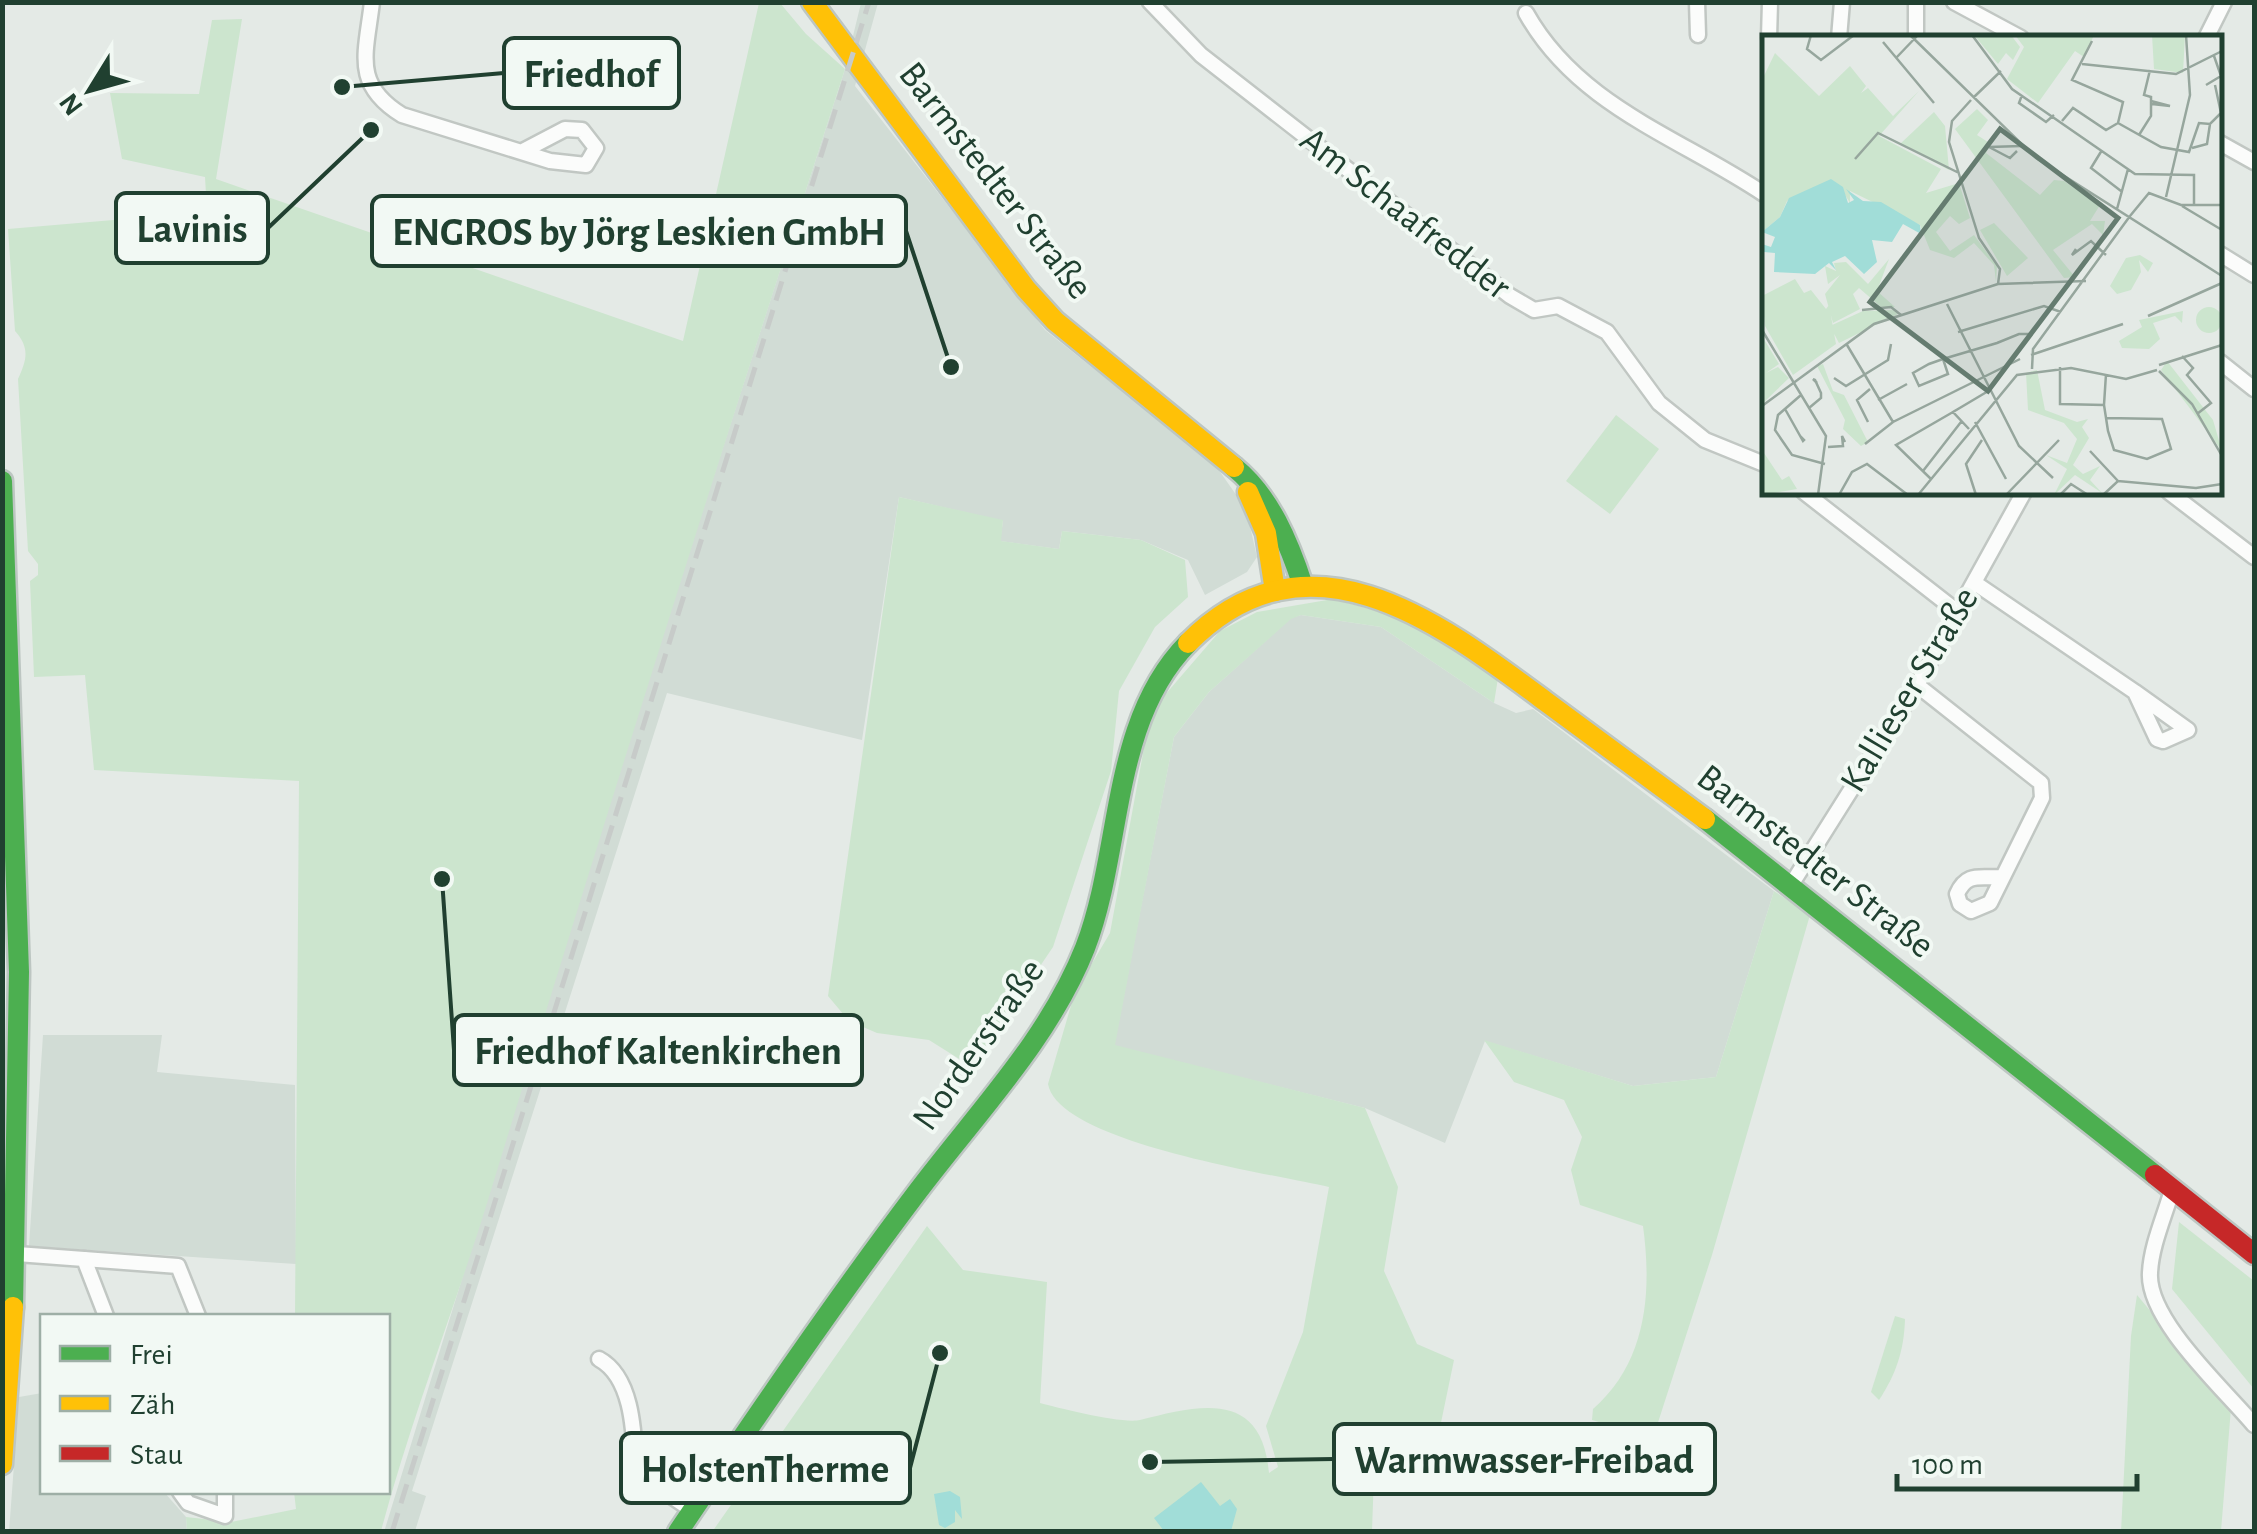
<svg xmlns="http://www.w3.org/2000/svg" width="2257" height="1534" viewBox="0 0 2257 1534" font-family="'Alegreya Sans',sans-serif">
  <rect width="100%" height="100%" fill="#e4eae6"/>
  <g fill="#d1dcd5">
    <polygon points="861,3 878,3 855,86 1045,330 1216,466 1246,509 1257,557 1247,572 1205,595 1188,560 1141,540 1062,531 1059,549 1000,541 1003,521 899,497 862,740 667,693 412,1491 426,1496 415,1531 384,1532 616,779 845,69"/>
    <polygon points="1301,615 1381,627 1494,703 1516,713 1533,709 1774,891 1716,1077 1633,1086 1485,1041 1445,1143 1365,1108 1114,1046 1174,737 1209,692 1291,618"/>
    <polygon points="43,1035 162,1035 157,1072 295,1085 296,1264 29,1246"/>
    <polygon points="11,1062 3,1315 2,1063"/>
    <polygon points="42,1393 42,1492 164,1492 186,1517 187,1531 9,1532 19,1397"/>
  </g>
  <g fill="#cce5ce">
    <path d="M759,3H780L806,34L845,69C725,441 606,813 492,1187C457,1303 412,1415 381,1531H187L186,1517L231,1522L296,1509L294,1492H388V1316H295L299,781L94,770L85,675L34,677L30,581L38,575V564L28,551L18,379C27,359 30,348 15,331L8,229L207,212L205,177L122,159L110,93L199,94L212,20L242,19L216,179L683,341Z"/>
    <polygon points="1616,415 1659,449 1610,514 1566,481"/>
    <polygon points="899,497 1003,520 1001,541 1059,549 1062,531 1141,540 1185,560 1188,597 1155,627 1119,691 1111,771 1053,947 972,1067 929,1040 877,1033 849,1021 828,996"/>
    <path d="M1333,599L1413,621L1498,678L1494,703L1381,627L1301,615L1291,619L1209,692L1174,737L1115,1045L1365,1108L1398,1187L1384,1271L1417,1344L1454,1360L1438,1437L1384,1439L1374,1474L1372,1531L712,1532L927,1226L963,1270L1047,1282L1040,1403C1059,1408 1122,1424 1140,1420C1199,1405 1262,1389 1269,1473L1278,1467L1266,1426L1303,1332L1329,1187C1273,1174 1059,1143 1048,1084L1075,992L1110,933L1146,737L1158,703L1220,631L1257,612Z"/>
    <path d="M1774,891L1810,915L1712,1255L1653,1438L1592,1420L1593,1409C1647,1362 1652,1292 1643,1226L1580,1205L1571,1170L1582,1137L1564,1100L1514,1082L1484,1040L1633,1086L1716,1077Z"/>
    <polygon points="2179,1222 2254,1281 2254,1389 2172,1289"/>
    <polygon points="2137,1295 2231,1408 2221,1531 2121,1532 2131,1336"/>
    <path d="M1895,1316L1905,1319C1904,1351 1896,1374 1879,1400L1871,1392Z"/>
  </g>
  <g fill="#a1ddd8">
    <polygon points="1201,1482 1220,1506 1230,1499 1237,1509 1231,1531 1164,1531 1154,1518"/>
    <polygon points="950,1491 960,1497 962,1519 955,1510 955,1522 945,1528 939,1525 934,1494"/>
  </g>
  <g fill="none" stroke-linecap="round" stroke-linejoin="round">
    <defs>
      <g id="street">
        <path d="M372,2C366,54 352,84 402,115L550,161L586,165L596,148L582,130L565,129L523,151"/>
        <polyline points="1150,2 1201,55 1510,296 1534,310 1558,306 1607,332 1659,403 1705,440 1764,464"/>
        <polyline points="1697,2 1698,35"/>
        <polyline points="1916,2 1916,38"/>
        <polyline points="1954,2 2021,38"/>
        <path d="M1526,13C1578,106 1679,137 1764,194"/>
        <polyline points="1769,38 1770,2"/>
        <polyline points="1839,38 1842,2"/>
        <polyline points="2206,38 2224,2"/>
        <polyline points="2220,143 2254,162"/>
        <polyline points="2220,254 2254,275"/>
        <polyline points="2220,362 2254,389"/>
        <polyline points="1804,492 1959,613"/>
        <polyline points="2169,492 2254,557"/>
        <polyline points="1975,583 2135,692 2157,739 2163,741 2188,730 2135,692"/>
        <path d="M1917,685L2041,783L2042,798L1990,903L1971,911L1960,904L1957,894C1967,871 1981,879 2002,877"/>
        <polyline points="1791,885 1917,685 2024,492"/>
        <path d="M2172,1190C2165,1215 2151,1246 2150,1273C2147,1320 2225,1390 2254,1425"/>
        <polyline points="17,1254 84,1259 106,1316"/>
        <polyline points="84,1259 178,1266 198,1316"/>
        <path d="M599,1359C634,1378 634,1437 636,1472L693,1511"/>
        <polyline points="180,1492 188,1503 225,1516 225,1492"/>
      </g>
      <g id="fast">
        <path d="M1234,467C1270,496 1289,543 1303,586"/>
        <polyline points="2,481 19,972 13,1307"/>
        <polyline points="1705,819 2155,1175"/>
        <path d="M678,1532C756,1417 834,1302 918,1191C976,1114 1049,1039 1085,948C1123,850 1110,722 1188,643"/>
      </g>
      <g id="slow">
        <polyline points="812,2 1026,289 1055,321 1234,467"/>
        <polyline points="1248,492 1266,533 1275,591"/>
        <path d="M1188,643C1308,522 1439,622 1545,701C1598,740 1652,780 1705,819"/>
        <polyline points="2,1464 13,1307"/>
      </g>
      <polyline id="jam" points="2155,1175 2254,1254"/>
    </defs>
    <use href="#street" stroke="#c1c7c3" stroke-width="19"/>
    <use href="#fast" stroke="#bdc6c2" stroke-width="25"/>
    <use href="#slow" stroke="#bdc6c2" stroke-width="25"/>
    <use href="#jam" stroke="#bdc6c2" stroke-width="25"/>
    <use href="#street" stroke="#fbfcfb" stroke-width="14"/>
    <use href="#fast" stroke="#4caf50" stroke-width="20"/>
    <use href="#slow" stroke="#ffc107" stroke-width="20"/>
    <use href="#jam" stroke="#c62828" stroke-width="20"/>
    <polyline stroke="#c7cbc9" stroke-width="5" stroke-dasharray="20 10" stroke-linecap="butt" points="392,1532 869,2"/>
  </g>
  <g text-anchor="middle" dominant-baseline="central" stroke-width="8" stroke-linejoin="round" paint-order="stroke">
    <g font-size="38" fill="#204030" stroke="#f2f9f4">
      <text transform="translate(995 181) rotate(52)">Barmstedter Straße</text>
      <text transform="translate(1405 214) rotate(38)">Am Schaafredder</text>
      <text transform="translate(1910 690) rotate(-59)">Kallieser Straße</text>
      <text transform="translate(1815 862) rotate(38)">Barmstedter Straße</text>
      <text transform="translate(979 1045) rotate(-55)">Norderstraße</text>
    </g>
  </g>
  <g transform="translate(1762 35)">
    <rect width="460" height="460" fill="#e4eae6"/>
    <path d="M212,0H249L258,12L251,25L244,18L236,29ZM253,0H332L322,22L313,16L276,68L245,44L262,12ZM390,0H423L421,38L392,34ZM13,18L57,61L88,31L104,51L99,58L106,53L131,81L157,56L117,101L179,134L164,158L197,148L208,183L197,189L188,181L174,197L188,216L212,200L235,231L234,247L232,230L212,208L192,223L168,215L158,190L88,156V168L80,155L57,150L25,166L18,182L0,197V45ZM215,74L226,85L215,100L229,109L224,118L278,160L292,145L302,146L338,170L328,186H343L341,200L330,189L291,215L313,242L302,243L193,94ZM172,77L183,91L187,135L138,109ZM232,188L266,223L245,241L218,195ZM378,220L391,228L386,237L377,225L379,237L369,255L355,259L348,251L364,223ZM127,224L115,256L133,272H119L97,253L91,259L98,274L71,288L63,259L78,240L66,249L63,231L74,236L72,228L84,227L106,249ZM33,244L42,258L49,255L64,274L67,270L74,309L31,340L3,291L0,261ZM434 285a13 13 0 1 1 26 0a13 13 0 1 1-26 0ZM132,275L136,279L77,308L68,291L101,276ZM421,276L420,288L413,281L391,288L398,304L387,314L360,313L357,306L380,292L377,285ZM0,301L17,329L4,338L16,332L27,343L0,369ZM405,326L451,385L460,416L399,335ZM61,329L71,356L82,360L106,407L99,411L81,394L83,385L55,331ZM275,335L283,375L315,387L326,384L320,392L327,403L311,430L321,439L338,431L328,445L340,458L313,440L292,460L305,434L284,420L305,428L315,404L302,388L266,375L264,338ZM0,415L20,445L27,441L35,454L0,460Z" fill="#cce5ce"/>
    <path d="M69,144L81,152L86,168L92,165L84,154L101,166L119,167L158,190L159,199L141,189L130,207L110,205L115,227L102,239L83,221L70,227L74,235L67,228L53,239L12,237L13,218L2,217L0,209L9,212L13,202L0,197L18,182L27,163Z" fill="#a1ddd8"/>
    <path fill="none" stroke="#96a69d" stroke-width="2.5" d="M49,0L45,14L59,25L92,0M148,0L274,123L460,241M210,0L250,54L373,139L432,140V170M330,6L310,45L361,67L356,88M121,7L172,68M134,23L156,0M320,29L414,39L460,16M444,50L459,41L452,21M260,60L257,68L284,87L292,80M212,62L239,36M389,66L408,71L390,69M300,86L311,73L344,95L356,88M356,88L399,112L427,117L437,88L448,89L459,78L453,50M377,100L389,81V62L382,60L388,35M227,112L259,111M227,112L248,123L255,116M430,113L445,109L448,89M340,115L329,133L359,156M93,124L116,98L197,138M404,162L428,60L424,0M420,171L460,195M355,174L366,134M368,181L387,158L419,170H460M314,214L310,220L329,206L344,220M236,249L324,246M185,269L257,411L291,443M100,275L129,272L139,280M386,281L460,248M0,295L64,401L56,460M196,297L282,271L299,277M85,310L131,387M269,320L361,289M420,321L431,333L425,340L449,368L435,379M181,324L186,339L157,351L151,338L167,329L181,324L235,308L257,299H267M397,330L460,310M298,332V369L342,370M270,334L271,314L368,181M397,336L430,369L460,421M344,339L342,370L346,396L352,415L385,424L409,414L400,384L344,383M72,343L84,351L126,325L129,309M39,360L16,380L13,395L30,420L63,429M116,365L145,349M0,371L112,289L236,249L238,234L217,203L187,107L190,86L209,65M47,373L59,363V358L53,345L51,344L55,348M23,374L41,406L42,405L38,401M106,387L95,365L108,354M213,387L244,444M207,394L191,377L228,355M103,409L131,387L258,324M66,412L81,411L80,401L83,407M328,416L356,446M161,436L199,387M169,444L134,410L191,377M77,460L90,437L105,429L146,460M156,460L255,340L309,333L364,344L395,335M214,460L204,429L220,405M244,460L297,405M298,460L309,449L326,460M341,460L356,446L434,453L460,449"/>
    <path fill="#657c70" fill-opacity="0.15" stroke="#657c70" stroke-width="5" d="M238,94L356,183L226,356L108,267Z"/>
    <rect width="460" height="460" fill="none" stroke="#204030" stroke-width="5"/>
  </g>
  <path fill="none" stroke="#204030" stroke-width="4" d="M342 87L504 73M371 130L268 228M951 367L906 231M442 879L454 1050M1150 1462L1334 1459M940 1353L910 1468"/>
  <g fill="#204030" stroke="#f2f9f4" stroke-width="4">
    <circle cx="342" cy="87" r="10"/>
    <circle cx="371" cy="130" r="10"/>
    <circle cx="951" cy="367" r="10"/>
    <circle cx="442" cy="879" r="10"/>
    <circle cx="1150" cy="1462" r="10"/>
    <circle cx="940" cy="1353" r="10"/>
  </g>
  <g fill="#f2f9f4" stroke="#204030" stroke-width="4">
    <rect x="504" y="38" width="175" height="70" rx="10"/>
    <rect x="116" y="193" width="152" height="70" rx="10"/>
    <rect x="372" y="196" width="534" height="70" rx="10"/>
    <rect x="454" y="1015" width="408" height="70" rx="10"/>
    <rect x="1334" y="1424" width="381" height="70" rx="10"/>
    <rect x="621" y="1433" width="289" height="70" rx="10"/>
  </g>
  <g font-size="40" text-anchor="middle" font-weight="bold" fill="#204030">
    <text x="591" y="87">Friedhof</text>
    <text x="192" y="242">Lavinis</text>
    <text x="639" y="245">ENGROS by Jörg Leskien GmbH</text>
    <text x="658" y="1064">Friedhof Kaltenkirchen</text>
    <text x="1524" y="1473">Warmwasser-Freibad</text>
    <text x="765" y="1482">HolstenTherme</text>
  </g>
  <rect width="2257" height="1534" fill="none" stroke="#204030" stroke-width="10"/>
  <rect x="40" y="1314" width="350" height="180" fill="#f2f9f4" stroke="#9eafa6" stroke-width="2.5"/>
  <rect x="60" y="1346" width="50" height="15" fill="#4caf50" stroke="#9eafa6" stroke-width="2.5"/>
  <text x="130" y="1364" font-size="30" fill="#204030">Frei</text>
  <rect x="60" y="1396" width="50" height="15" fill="#ffc107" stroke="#9eafa6" stroke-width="2.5"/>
  <text x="130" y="1414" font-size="30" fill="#204030">Zäh</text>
  <rect x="60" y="1446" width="50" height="15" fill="#c62828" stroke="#9eafa6" stroke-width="2.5"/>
  <text x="130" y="1464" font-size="30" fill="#204030">Stau</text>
  <g transform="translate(90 90) rotate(233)" stroke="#f2f9f4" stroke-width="8" paint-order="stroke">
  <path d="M0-8L18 38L0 25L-18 38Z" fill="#204030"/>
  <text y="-15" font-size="28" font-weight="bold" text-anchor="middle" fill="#204030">N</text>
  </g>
  <path d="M1897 1474v15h240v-15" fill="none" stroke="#204030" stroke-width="5"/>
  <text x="1912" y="1474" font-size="30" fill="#204030" stroke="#f2f9f4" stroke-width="8" paint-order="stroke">100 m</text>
</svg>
